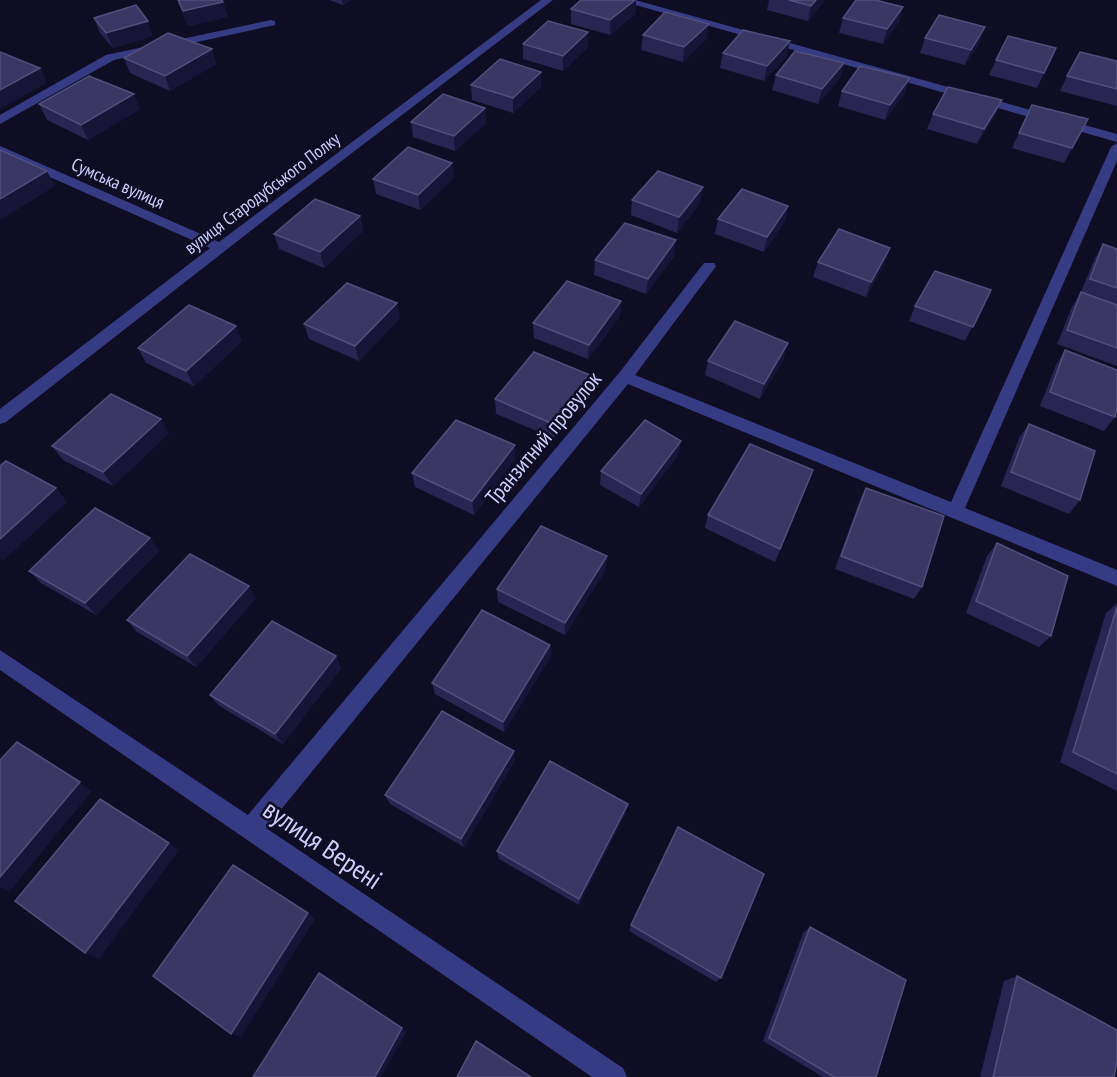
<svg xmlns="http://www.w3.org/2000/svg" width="1117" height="1077" viewBox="0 0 1117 1077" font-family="'PT Sans Narrow',sans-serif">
  <rect width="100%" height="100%" fill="#0e0d23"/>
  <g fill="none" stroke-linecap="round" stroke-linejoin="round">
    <g fill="#363c84" fill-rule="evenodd">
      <polygon points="541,0 553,0 285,204 6,422 0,424 0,409 210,248 0,155 0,146 219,242"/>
      <polygon points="618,0 635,0 1117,134 1117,142"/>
      <polygon points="271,20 275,21 275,25 114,60 0,124 0,115 106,55"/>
      <polygon points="1117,143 1117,161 965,508 1117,570 1117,586 628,384 266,828 623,1068 627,1077 592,1077 0,670 0,650 248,815 619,373 704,263 714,263 716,266 714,269 635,375 951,502 1111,147"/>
    </g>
  </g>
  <g fill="#292552">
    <polygon points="178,0 223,2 228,17 188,26"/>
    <polygon points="329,0 351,0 343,5"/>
    <polygon points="769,0 825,0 808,21 767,10"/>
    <polygon points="903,7 899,22 883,44 839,33 843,18"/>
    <polygon points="571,9 636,13 610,35 571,24"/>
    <polygon points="94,18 153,36 113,48 100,33"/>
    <polygon points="588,32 588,47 563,71 523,59 523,44"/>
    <polygon points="643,35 707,38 683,62 641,50"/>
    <polygon points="925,38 980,42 965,65 920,53"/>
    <polygon points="1056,48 1037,88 989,75 996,60"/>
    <polygon points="212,49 216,64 170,91 130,73 124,58"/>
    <polygon points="723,53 787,56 764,81 720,68"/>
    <polygon points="1117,61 1117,106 1060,91 1067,76"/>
    <polygon points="844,63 840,78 818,104 772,90 776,75"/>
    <polygon points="541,72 541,87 513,113 472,100 471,85"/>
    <polygon points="842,91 905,93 885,120 838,106"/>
    <polygon points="1002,100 995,115 977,144 927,129 933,114"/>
    <polygon points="39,104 140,109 88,140 47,120"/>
    <polygon points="1032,105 1088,119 1064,163 1012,148"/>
    <polygon points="485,108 486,123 455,151 413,137 411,122"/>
    <polygon points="454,178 420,210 376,194 373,179"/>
    <polygon points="703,187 700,203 677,233 631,215 632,200"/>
    <polygon points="788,206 785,221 764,252 715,234 718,219"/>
    <polygon points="360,216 363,231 324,268 279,249 274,234"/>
    <polygon points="1103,244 1117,249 1117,366 1057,344 1072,307 1081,292 1094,260"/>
    <polygon points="674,256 646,294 594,275 595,260"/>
    <polygon points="818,262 885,263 866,297 813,277"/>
    <polygon points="991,290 965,341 909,321 915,306"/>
    <polygon points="621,301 620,316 588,359 534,338 533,323"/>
    <polygon points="400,318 359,361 309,339 304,324"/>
    <polygon points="242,341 194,386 146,363 138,348"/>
    <polygon points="1065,350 1115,417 1104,431 1040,406 1056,365"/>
    <polygon points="784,358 760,399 705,375 708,361"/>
    <polygon points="590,389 554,438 496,414 495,399"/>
    <polygon points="1029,424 1080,500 1069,514 1001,486 1019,438"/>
    <polygon points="169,433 113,486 63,460 52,446"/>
    <polygon points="681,441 678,455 639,507 600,485 601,471"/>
    <polygon points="515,459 474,515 415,487 412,473"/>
    <polygon points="808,484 775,562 705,528 708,515"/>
    <polygon points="866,488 922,587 914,599 835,569 859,502"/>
    <polygon points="997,543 1051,636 1039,647 966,613 987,556"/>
    <polygon points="159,551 96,615 41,583 29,571"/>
    <polygon points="606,569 565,635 498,602 497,589"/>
    <polygon points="256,598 196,667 137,632 127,620"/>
    <polygon points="1117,603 1117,791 1060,762 1106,613"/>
    <polygon points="550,645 551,656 504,732 435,694 432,683"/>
    <polygon points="336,656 341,668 283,744 218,705 210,695"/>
    <polygon points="515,760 464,847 390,804 385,795"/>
    <polygon points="626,812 579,905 499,859 497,851"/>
    <polygon points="631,925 721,978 716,982 629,931"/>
    <polygon points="810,927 876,1077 823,1077 763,1041 803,933"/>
    <polygon points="1017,976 1114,1077 980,1077 1004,981"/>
  </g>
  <g fill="#161437">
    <polygon points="342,0 351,0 343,5"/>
    <polygon points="635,0 636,0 636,13 610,35 610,20"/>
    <polygon points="816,0 825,0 808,21 811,6"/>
    <polygon points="223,2 228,17 188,26 183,11"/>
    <polygon points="903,7 899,22 883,44 887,29"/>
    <polygon points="148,21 153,36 113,48 106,33"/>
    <polygon points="709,24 707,38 683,62 684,47"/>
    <polygon points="985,27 980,42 965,65 971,50"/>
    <polygon points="588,32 588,47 563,71 563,56"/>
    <polygon points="790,41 787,56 764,81 767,66"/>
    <polygon points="212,49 216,64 170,91 165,76"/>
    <polygon points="844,63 840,78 818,104 822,89"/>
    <polygon points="40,68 47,83 0,109 0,90"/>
    <polygon points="541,72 541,87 513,113 513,98"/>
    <polygon points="910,78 905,93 885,120 890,105"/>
    <polygon points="134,94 140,109 88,140 81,125"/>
    <polygon points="1002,100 995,115 977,144 984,129"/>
    <polygon points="485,108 486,123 455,151 454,136"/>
    <polygon points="452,163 454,178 420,210 418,195"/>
    <polygon points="47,171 55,186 0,220 0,199"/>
    <polygon points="703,187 700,203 677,233 679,217"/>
    <polygon points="788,206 785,221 764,252 767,237"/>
    <polygon points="360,216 363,231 324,268 320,252"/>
    <polygon points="676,240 674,256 646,294 648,279"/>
    <polygon points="890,248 885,263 866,297 871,282"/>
    <polygon points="621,301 620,316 588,359 589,345"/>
    <polygon points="397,303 400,318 359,361 355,346"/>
    <polygon points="236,326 242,341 194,386 186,371"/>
    <polygon points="788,343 784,358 760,399 764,384"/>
    <polygon points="590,375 590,389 554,438 553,424"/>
    <polygon points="161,419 169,433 113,486 103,472"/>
    <polygon points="681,441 678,455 639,507 641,494"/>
    <polygon points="515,445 515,459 474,515 472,501"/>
    <polygon points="56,488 67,502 3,561 0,558 0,539"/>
    <polygon points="150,538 159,551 96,615 85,603"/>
    <polygon points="607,556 606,569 565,635 565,623"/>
    <polygon points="249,586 256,598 196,667 187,656"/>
    <polygon points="550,645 551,656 504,732 503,722"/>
    <polygon points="336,656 341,668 283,744 275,734"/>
    <polygon points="514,751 515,760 464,847 461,839"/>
    <polygon points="80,782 92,791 9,892 0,887 0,877"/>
    <polygon points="628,804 626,812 579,905 579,899"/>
    <polygon points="169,843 179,850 99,959 85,953"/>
    <polygon points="308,913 315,919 241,1037 231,1034"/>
    <polygon points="402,1028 407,1031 381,1077 375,1077"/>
  </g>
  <g fill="#3a3765" stroke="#524f7d" stroke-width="1.5">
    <polygon points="178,0 222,0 223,2 183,11"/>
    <polygon points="581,0 635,0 610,20 571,9"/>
    <polygon points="789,0 816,0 811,6"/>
    <polygon points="856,0 875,0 903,7 887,29 843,18"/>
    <polygon points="136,5 148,21 106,33 94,18"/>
    <polygon points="665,12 709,24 684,47 643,35"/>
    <polygon points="939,15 985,27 971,50 925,38"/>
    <polygon points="548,21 588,32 563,56 523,44"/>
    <polygon points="743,30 790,41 767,66 723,53"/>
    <polygon points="168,33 212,49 165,76 124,58"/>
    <polygon points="1008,36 1056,48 1044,73 996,60"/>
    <polygon points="795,51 844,63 822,89 776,75"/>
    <polygon points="0,52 40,68 0,90"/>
    <polygon points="1080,52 1117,61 1117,89 1067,76"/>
    <polygon points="500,59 541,72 513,98 471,85"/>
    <polygon points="860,66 910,78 890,105 842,91"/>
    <polygon points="89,76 134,94 81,125 39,104"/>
    <polygon points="948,87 1002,100 984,129 933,114"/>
    <polygon points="443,94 485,108 454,136 411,122"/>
    <polygon points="1032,105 1088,119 1072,148 1019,133"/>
    <polygon points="408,147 452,163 418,195 373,179"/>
    <polygon points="0,150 47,171 0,199"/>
    <polygon points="658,171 703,187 679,217 632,200"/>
    <polygon points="742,189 788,206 767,237 718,219"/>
    <polygon points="315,199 360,216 320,252 274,234"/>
    <polygon points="625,223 676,240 648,279 595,260"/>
    <polygon points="839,229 890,248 871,282 818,262"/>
    <polygon points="1103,244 1117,249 1117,288 1090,279"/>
    <polygon points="935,271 991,290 973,327 915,306"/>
    <polygon points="567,281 621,301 589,345 533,323"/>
    <polygon points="347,283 397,303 355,346 304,324"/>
    <polygon points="1081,292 1117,305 1117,348 1067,330"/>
    <polygon points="189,305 236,326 186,371 138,348"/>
    <polygon points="735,321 788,343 764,384 708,361"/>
    <polygon points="1065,350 1117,370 1117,409 1115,417 1050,392"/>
    <polygon points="534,352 590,375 553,424 495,399"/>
    <polygon points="111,394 161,419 103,472 52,446"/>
    <polygon points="456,420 515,445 472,501 412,473"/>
    <polygon points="645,420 681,441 641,494 601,471"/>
    <polygon points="1029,424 1095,451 1080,500 1011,472"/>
    <polygon points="750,444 813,470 780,549 708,515"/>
    <polygon points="6,461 56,488 0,539 0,466"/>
    <polygon points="866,488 944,516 922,587 841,556"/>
    <polygon points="95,508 150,538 85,603 29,571"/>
    <polygon points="541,526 607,556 565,623 497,589"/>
    <polygon points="997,543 1068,576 1051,636 976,601"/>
    <polygon points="190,554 249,586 187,656 127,620"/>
    <polygon points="1117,607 1117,774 1073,752"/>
    <polygon points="482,610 550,645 503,722 432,683"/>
    <polygon points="272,621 336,656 275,734 210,695"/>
    <polygon points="442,711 514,751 461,839 385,795"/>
    <polygon points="17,742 80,782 0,877 0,760"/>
    <polygon points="550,761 628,804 579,899 497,851"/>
    <polygon points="100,799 169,843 85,953 15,901"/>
    <polygon points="678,827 764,874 721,978 631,925"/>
    <polygon points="233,865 308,913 231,1034 153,976"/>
    <polygon points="810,927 906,980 876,1077 834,1077 769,1038"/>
    <polygon points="319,973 402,1028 375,1077 253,1077"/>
    <polygon points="1017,976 1117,1030 1117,1061 1114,1077 993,1077"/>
    <polygon points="476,1041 531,1077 457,1077"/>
  </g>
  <g text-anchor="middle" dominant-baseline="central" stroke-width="5" stroke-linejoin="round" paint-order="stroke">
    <g font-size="18" fill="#cfcfff" stroke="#0e0d23">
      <text transform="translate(118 183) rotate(24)">Сумська вулиця</text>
      <text transform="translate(262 193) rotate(-37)">вулиця Стародубського Полку</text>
    </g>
    <g font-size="22" fill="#cfcfff" stroke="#0e0d23">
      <text transform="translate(543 438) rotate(-50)">Транзитний провулок</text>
    </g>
    <g font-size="27" fill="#cfcfff" stroke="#0e0d23">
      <text transform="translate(323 844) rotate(34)">вулиця Верені</text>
    </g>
  </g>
</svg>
